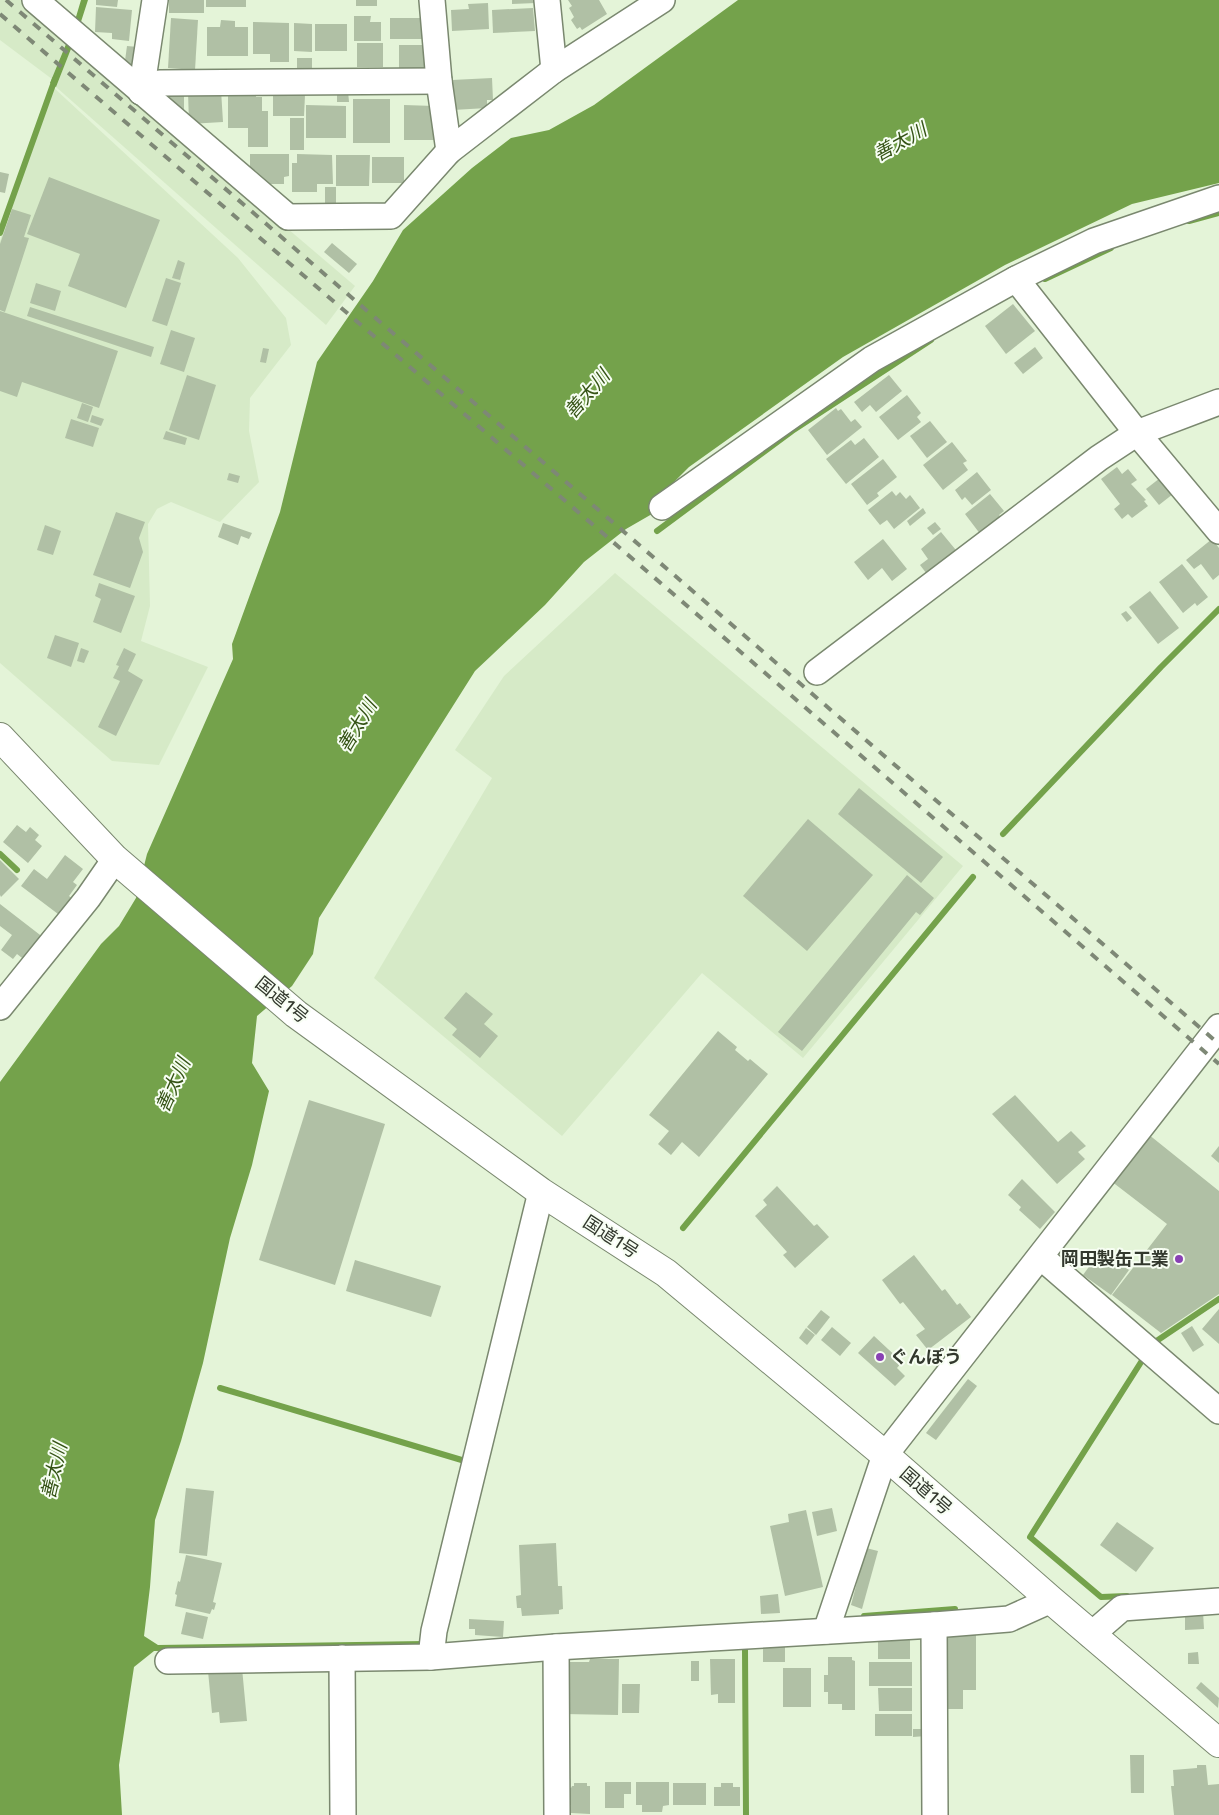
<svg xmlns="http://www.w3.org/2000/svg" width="1219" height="1815" viewBox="0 0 1219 1815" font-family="Rubik,'Noto Sans JP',sans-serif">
  <rect width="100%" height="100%" fill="#e4f4d8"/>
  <g fill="#d6eac7">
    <polygon points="0,0 21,0 67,40 52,79 0,40"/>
    <polygon points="72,45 355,286 326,325 56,87"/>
    <polygon points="53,87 238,258 286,318 291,345 250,398 249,431 259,482 220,522 171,502 157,509 148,524 150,606 141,641 208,667 159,765 112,761 0,663 0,241"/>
    <polygon points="615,573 963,866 803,1058 702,973 562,1136 374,978 492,778 455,750 504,676"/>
  </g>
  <g fill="#74a24b">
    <polygon points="81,0 88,0 78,31 56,87 50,83 73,27"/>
    <polygon points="738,0 1219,0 1219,183 1132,204 1005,265 843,357 689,467 657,499 652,514 626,529 584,562 545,605 475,671 319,918 313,954 292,986 257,1016 252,1063 269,1091 252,1165 230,1238 203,1363 181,1441 155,1520 150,1587 144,1636 158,1645 425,1641 423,1647 154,1651 134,1667 119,1765 122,1815 0,1815 0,1082 101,944 119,926 136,898 147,854 233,659 232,644 280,512 317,362 373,281 403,230 472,168 511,138 549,130 594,105"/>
  </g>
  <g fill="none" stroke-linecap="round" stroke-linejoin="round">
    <g stroke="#74a24b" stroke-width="6">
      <polyline points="1189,221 1219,213"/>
      <polyline points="0,233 55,79"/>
      <polyline points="1045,279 1111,248"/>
      <polyline points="657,531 792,431 931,340"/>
      <polyline points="1003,834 1161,667 1219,609"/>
      <polyline points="0,854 17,870"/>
      <polyline points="683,1228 973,877"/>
      <polyline points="1155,1342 1219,1299"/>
      <polyline points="220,1388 465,1461"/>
      <polyline points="1127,1596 1101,1597 1030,1537 1143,1359 1147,1362"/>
      <polyline points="864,1616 955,1609"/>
      <polyline points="745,1650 746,1815"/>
    </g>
  </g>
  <g fill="#b0c0a5">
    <polygon points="96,0 118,0 117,7 96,5"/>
    <rect x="169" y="0" width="35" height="13"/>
    <rect x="206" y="0" width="40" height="7"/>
    <rect x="356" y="0" width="21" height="6"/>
    <polygon points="512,0 536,0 536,3 512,4"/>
    <polygon points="568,0 599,0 607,14 582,30 580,27 577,29 571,20 574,17 569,8 572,6"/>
    <polygon points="488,3 489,29 452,31 451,10 469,9 468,4"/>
    <polygon points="96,7 132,10 129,41 112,39 112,33 95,32"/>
    <polygon points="533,8 535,31 493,33 492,10"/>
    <polygon points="354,16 371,16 370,22 381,22 381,41 354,41"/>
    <polygon points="171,18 198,20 195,70 168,68"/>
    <rect x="390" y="18" width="32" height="21"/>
    <polygon points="221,20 235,21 235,27 248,27 248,56 207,56 207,27 220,27"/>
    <polygon points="253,22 289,23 289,62 270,62 270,54 253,54"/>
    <polygon points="294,23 312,24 312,52 294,51"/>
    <rect x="315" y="24" width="32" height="27"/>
    <rect x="357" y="43" width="26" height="24"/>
    <rect x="399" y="45" width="29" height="26"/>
    <polygon points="127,46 138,47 135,70 124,68"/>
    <rect x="297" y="58" width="15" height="14"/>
    <polygon points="492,78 493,100 487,100 487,108 453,110 452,80"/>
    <polygon points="221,90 223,122 189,124 188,92"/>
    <polygon points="228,91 256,92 256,97 262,97 262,111 268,111 268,147 248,147 248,128 228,128"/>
    <polygon points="337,91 348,91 349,102 337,102"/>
    <polygon points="165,92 184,93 184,109 171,108 165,102"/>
    <polygon points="273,95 305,95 304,116 273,116"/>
    <rect x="353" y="99" width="37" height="44"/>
    <polygon points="306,105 346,106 346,138 306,138"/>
    <polygon points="404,105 434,106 434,140 404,140"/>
    <rect x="290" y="118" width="14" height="32"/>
    <polygon points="250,154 289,154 289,176 284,177 284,184 256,184 250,176"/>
    <polygon points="297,154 332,155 333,184 317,184 317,192 292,192 292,163 297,163"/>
    <polygon points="336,155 370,155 369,186 336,186"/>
    <rect x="372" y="157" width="32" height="26"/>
    <polygon points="0,172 9,174 5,193 0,192"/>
    <polygon points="49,177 160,220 126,308 68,286 80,254 27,234"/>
    <rect x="325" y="187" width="11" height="21"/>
    <polygon points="12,209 31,215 24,237 29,238 5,312 0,310 0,244"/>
    <polygon points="332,243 357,264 349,273 324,252"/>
    <polygon points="178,260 185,263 180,280 172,278"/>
    <polygon points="166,278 181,283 167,326 152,321"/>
    <polygon points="36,283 61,291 55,311 30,303"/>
    <polygon points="1013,304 1035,331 1006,354 985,326"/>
    <polygon points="30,307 154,347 151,357 27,316"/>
    <polygon points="0,311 118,351 99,408 22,382 17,397 0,391"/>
    <polygon points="171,330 195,338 184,372 160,364"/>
    <polygon points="1035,347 1043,358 1023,374 1014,363"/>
    <polygon points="263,348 269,349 266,363 260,362"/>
    <polygon points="187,375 216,385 199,440 169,430"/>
    <polygon points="889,375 902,391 876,412 870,405 862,412 854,402"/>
    <polygon points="907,395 921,413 917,417 921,422 898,440 879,417"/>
    <polygon points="82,403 93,407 88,422 77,418"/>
    <polygon points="836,408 838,411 841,409 851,422 855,419 862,427 827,455 808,430"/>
    <polygon points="92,415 104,419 101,426 90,422"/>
    <polygon points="71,419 99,428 93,447 65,438"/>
    <polygon points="930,421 947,442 927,458 910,436"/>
    <polygon points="166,431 187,438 185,445 163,439"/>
    <polygon points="864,438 879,457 846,484 826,459 851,440 855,445"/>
    <polygon points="952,442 967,461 963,463 968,470 943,490 923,465"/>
    <polygon points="883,459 897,477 877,493 879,496 867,505 851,484"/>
    <polygon points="1117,467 1122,474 1128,469 1137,480 1131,484 1146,500 1144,501 1148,506 1132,518 1128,514 1122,519 1114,509 1120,504 1101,479"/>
    <polygon points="977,472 991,490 972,505 965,497 962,500 955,490"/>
    <polygon points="229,473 240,476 238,483 227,480"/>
    <polygon points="1160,478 1173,494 1159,505 1146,489"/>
    <polygon points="892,491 896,496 900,492 906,499 910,495 920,508 894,529 887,520 880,525 868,510"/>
    <polygon points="990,494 1004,511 999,515 1005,522 984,539 965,514"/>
    <polygon points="923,508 926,513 910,526 907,521"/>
    <polygon points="116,512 145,522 139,538 143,552 130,588 93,575"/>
    <polygon points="935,522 941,529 933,535 927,528"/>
    <polygon points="223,523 252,533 249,539 241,536 238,545 218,537"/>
    <polygon points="45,525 61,531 53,555 37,550"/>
    <polygon points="941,532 960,555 930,578 920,565 928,559 921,549"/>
    <polygon points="883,539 907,569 892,581 882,568 868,580 854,562"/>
    <polygon points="1212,539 1219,548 1219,575 1213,580 1201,564 1194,569 1186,560"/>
    <polygon points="1182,564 1208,597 1197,606 1195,603 1183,613 1159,582"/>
    <polygon points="99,583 135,596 121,633 93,622 101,599 95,596"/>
    <polygon points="1150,591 1179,628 1158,644 1129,607"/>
    <polygon points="1126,611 1132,618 1127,622 1121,614"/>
    <polygon points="55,635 79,643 71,667 47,658"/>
    <polygon points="81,648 89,651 84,663 77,661"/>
    <polygon points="124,648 136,654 128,671 143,680 116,736 98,727 120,681 113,678 119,666 116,665"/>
    <polygon points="859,788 943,857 921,883 838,814"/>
    <polygon points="808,819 873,875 807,951 743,896"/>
    <polygon points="17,825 26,832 30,827 39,835 35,840 42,846 28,863 3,842"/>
    <polygon points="65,855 83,869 73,882 77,885 69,896 75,901 62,917 21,886 34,869 47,879"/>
    <polygon points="0,860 19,879 1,897 0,895"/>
    <polygon points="907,875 934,898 920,915 916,912 802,1051 778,1032"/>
    <polygon points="0,904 44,938 26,961 17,954 13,959 1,950 12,935 0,926"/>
    <polygon points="466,992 493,1014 484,1024 498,1036 480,1058 452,1035 457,1029 444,1018"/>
    <polygon points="718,1031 737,1047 735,1050 748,1061 750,1059 768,1074 699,1157 682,1142 671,1155 658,1144 669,1131 649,1115"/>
    <polygon points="1015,1095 1058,1142 1071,1131 1086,1146 1078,1152 1085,1159 1057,1184 992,1114"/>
    <polygon points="309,1100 385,1124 335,1285 259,1260"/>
    <polygon points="1148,1134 1219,1191 1219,1294 1161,1333 1112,1295 1167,1224 1111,1181"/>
    <polygon points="1219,1146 1219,1163 1211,1156"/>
    <polygon points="1022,1179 1055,1212 1040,1229 1019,1210 1021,1207 1008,1195"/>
    <polygon points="777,1186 814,1226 817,1224 829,1237 795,1268 783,1255 787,1252 755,1216 767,1205 763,1200"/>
    <polygon points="1101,1250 1129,1270 1111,1295 1083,1275"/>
    <polygon points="914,1255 942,1291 945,1289 957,1305 960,1303 971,1317 928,1350 916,1335 925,1329 903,1302 900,1304 882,1280"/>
    <polygon points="355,1260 441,1286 431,1317 346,1291"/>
    <polygon points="1219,1309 1219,1344 1202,1329"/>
    <polygon points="821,1310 830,1317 816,1335 807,1327"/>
    <polygon points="1192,1326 1204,1345 1193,1352 1181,1333"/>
    <polygon points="832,1327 851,1343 840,1356 821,1340"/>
    <polygon points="806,1328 815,1335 807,1345 799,1338"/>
    <polygon points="874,1336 902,1362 897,1368 905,1376 895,1386 858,1353"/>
    <polygon points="968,1379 977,1386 936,1440 926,1433"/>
    <polygon points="186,1488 214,1491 207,1556 179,1553"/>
    <polygon points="832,1508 837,1531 817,1536 812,1512"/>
    <polygon points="806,1510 823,1587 785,1596 770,1526 789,1522 788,1514"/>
    <polygon points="1117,1522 1154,1548 1136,1572 1100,1545"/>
    <polygon points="556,1543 558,1586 562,1586 563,1609 559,1610 559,1614 522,1616 521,1608 517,1608 516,1596 521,1595 519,1545"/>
    <polygon points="866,1548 878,1551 862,1609 851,1605"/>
    <polygon points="186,1555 222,1563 213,1602 216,1603 214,1610 212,1609 210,1614 175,1606 177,1595 175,1594 178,1581 180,1582"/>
    <polygon points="778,1594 780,1613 761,1614 760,1596"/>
    <polygon points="186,1612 208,1617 203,1639 181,1634"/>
    <polygon points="1203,1612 1204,1629 1185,1630 1185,1613"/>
    <polygon points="469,1619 504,1621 503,1637 475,1635 475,1629 469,1629"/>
    <polygon points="948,1633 976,1633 976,1690 963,1690 963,1709 948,1709"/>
    <rect x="878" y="1637" width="32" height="22"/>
    <rect x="763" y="1647" width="22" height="15"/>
    <polygon points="1198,1652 1199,1664 1188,1664 1188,1653"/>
    <polygon points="828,1657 852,1657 852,1660 855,1661 855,1710 842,1710 842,1704 828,1704 828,1692 824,1692 824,1675 828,1675"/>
    <polygon points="590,1659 619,1659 618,1715 564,1714 568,1662 589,1662"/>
    <polygon points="710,1659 735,1659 735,1703 718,1703 718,1694 711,1695"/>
    <rect x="691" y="1661" width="8" height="20"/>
    <rect x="869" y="1662" width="43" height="24"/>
    <polygon points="242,1668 247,1721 220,1723 219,1712 212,1713 208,1671"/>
    <rect x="783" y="1668" width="28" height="39"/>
    <polygon points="1201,1682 1219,1698 1218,1708 1196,1688"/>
    <polygon points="622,1684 640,1684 639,1713 622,1713"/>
    <polygon points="878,1688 912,1688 912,1711 879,1711"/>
    <rect x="875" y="1714" width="37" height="22"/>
    <polygon points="913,1729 926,1729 926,1736 913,1737"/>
    <polygon points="1130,1755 1144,1755 1144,1793 1131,1793"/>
    <polygon points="1197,1765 1206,1765 1208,1785 1219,1784 1219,1815 1174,1815 1171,1786 1174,1786 1173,1770 1197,1768"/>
    <polygon points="605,1782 631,1782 631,1794 624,1794 624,1808 605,1808"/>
    <polygon points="636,1782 669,1782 669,1805 663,1806 662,1812 642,1812 642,1805 636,1805"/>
    <polygon points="574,1783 587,1783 587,1786 590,1786 590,1814 571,1813 571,1805 567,1805 567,1788 571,1788 572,1786 574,1786"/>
    <rect x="673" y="1783" width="33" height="22"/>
    <polygon points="721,1783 733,1783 733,1787 740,1787 740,1806 714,1806 714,1787 721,1787"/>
  </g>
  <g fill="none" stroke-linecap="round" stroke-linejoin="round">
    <defs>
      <g id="minor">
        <polyline points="35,0 288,217 391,216 449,151 554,70 662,0"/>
        <polyline points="432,0 439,81 449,151"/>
        <polyline points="547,0 554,70"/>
        <polyline points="141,92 160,83 439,81"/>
        <polyline points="141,92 155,0"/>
        <polyline points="1016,279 1137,433 1219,531"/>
        <polyline points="662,507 872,359 1016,279 1094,241 1219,198"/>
        <polyline points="817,672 1099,458 1137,433 1219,402"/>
        <polyline points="0,1007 88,898 115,859"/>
        <polyline points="1041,1257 1219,1411"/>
        <polyline points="934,1625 935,1815"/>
        <polyline points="826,1631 885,1455 1219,1027"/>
        <polyline points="1091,1635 1122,1608 1219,1601"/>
        <polyline points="556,1647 557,1815"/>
        <polyline points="431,1657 434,1631 541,1192"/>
        <polyline points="342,1658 343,1815"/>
        <polyline points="168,1661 431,1657 556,1647 934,1625 1009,1619 1051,1600"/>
      </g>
      <polyline id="trunk" points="0,737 115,859 296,1014 541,1192 666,1273 885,1455 1051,1600 1219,1743"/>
    </defs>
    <use href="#minor" stroke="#7a886f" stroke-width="28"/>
    <use href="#trunk" stroke="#7a886f" stroke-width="30"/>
    <use href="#minor" stroke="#fff" stroke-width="25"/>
    <use href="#trunk" stroke="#fff" stroke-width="28"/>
    <g stroke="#7e8876" stroke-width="4" stroke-dasharray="9 9" stroke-linecap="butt">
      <polyline points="6,0 1219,1044"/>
      <polyline points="0,14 1219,1064"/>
    </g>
  </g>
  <g fill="#8941b4" stroke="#f7fef3" stroke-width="2">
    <circle cx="1179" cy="1259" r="5"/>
    <circle cx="880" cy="1357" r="5"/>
  </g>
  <g text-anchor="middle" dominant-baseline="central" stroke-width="4" stroke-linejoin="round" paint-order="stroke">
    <g font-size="18" fill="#32382d" stroke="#f7fef3">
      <text transform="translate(282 1000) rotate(39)">国道1号</text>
      <text transform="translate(611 1237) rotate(33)">国道1号</text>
      <text transform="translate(926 1491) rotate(41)">国道1号</text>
    </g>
    <g font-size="18" font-weight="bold" fill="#32382d" stroke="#f7fef3" text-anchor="end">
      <text x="1169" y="1259">岡田製缶工業</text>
      <text x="890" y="1357" text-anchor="start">ぐんぽう</text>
    </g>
    <g font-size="19" font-style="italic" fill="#355316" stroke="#f7fef3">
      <text transform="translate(900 142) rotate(-29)">善太川</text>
      <text transform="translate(587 394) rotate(-49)">善太川</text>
      <text transform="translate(357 726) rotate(-59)">善太川</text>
      <text transform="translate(173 1085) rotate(-66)">善太川</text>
      <text transform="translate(54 1471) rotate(-77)">善太川</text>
    </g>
  </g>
</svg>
